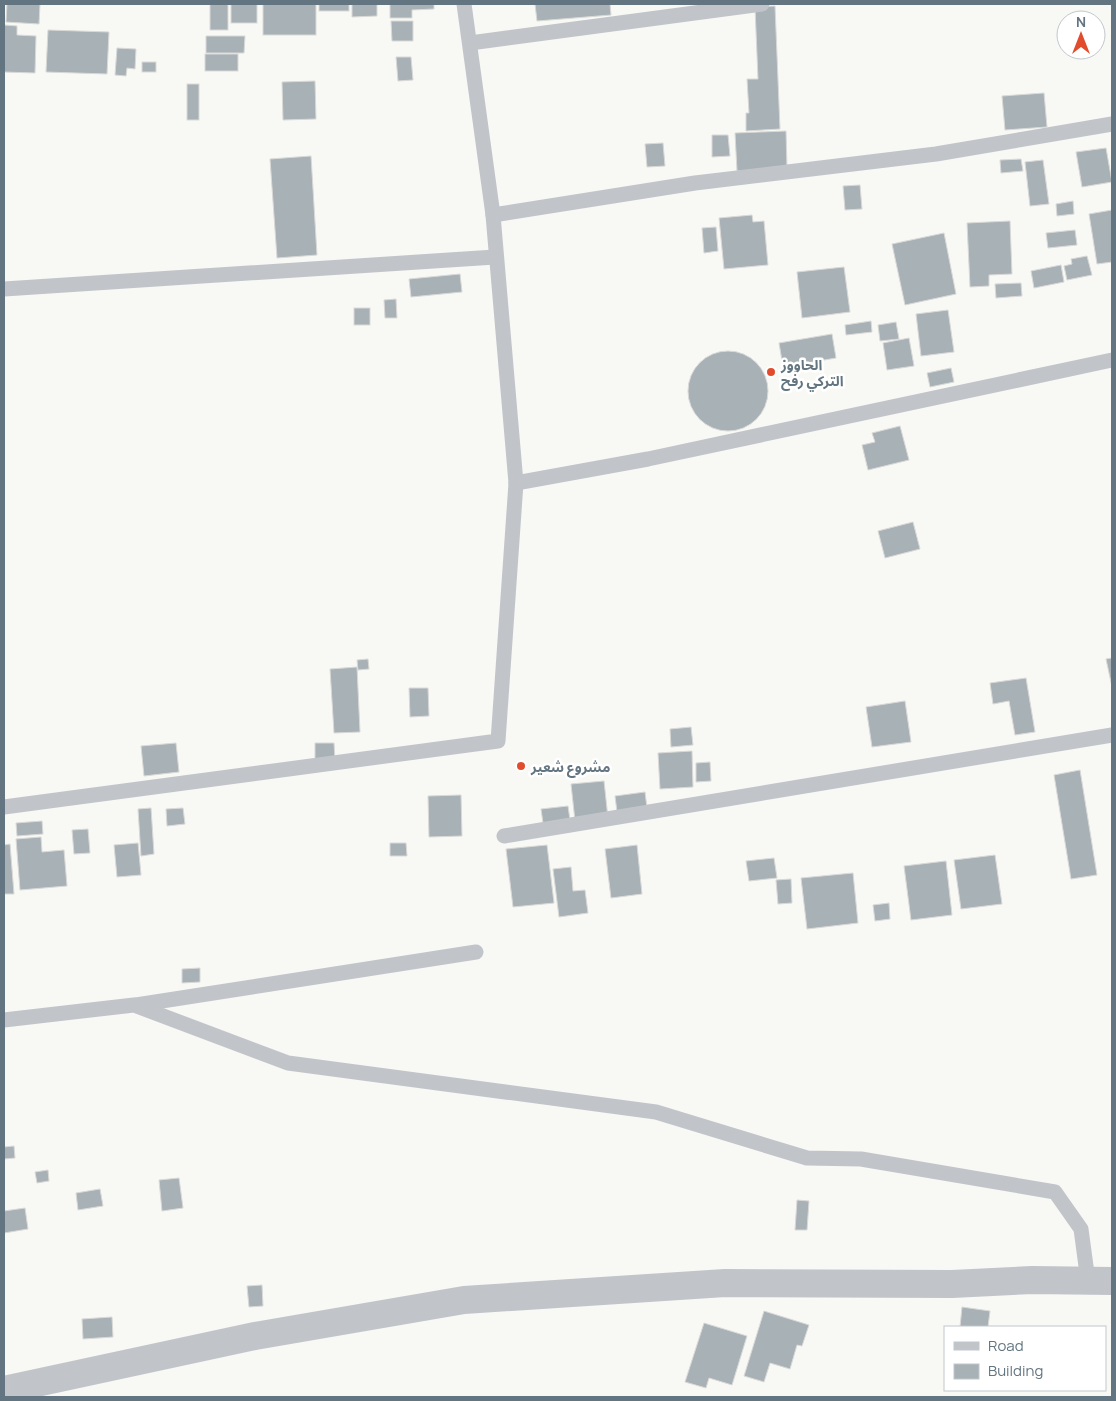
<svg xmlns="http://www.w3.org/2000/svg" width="1116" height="1401" viewBox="0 0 1116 1401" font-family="Manrope,'Noto Sans Arabic',sans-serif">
  <rect width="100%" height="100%" fill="#f8f8f5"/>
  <g fill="#a8b1b6" stroke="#d9d9d7">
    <polygon points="7,4 40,4 39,24 6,22"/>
    <rect x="210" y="4" width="18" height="26"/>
    <rect x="231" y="4" width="26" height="19"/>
    <rect x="263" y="4" width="53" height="31"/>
    <rect x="319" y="4" width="30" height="7"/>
    <polygon points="352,4 377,4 377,16 352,17"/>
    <polygon points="390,4 434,4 434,9 412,10 412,18 390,18"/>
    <polygon points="535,4 610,4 611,15 537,21"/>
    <polygon points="775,6 780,129 746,131 746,113 749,113 747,79 758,79 755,7"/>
    <polygon points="391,21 413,21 413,41 392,41"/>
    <polygon points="4,25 17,26 17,35 36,36 35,73 4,72"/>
    <polygon points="48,30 109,32 107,74 46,72"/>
    <polygon points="206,36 245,36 244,53 206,53"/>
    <polygon points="117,48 136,49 135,69 127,68 126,76 115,75"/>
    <rect x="205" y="54" width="33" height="17"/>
    <polygon points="396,57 411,57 413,80 398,81"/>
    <rect x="142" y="62" width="14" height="10"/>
    <polygon points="315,81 316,119 283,120 282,82"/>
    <rect x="187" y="84" width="12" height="36"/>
    <polygon points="1044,93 1047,127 1005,130 1002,96"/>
    <polygon points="786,131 787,168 737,171 735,133"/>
    <polygon points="712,135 728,135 730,156 712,157"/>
    <polygon points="663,143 665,166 647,167 645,144"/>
    <polygon points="1106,148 1112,182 1082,187 1076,152"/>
    <polygon points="311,156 317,255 277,258 270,159"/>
    <polygon points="1021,159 1023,171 1001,173 1000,160"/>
    <polygon points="1043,160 1049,204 1030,206 1025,162"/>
    <polygon points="860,185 862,209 845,210 843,186"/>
    <polygon points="1073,201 1074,214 1057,216 1056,204"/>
    <polygon points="1112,210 1112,262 1097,264 1089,214"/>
    <polygon points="752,215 753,222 764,221 768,265 724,269 719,218"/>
    <polygon points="1010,221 1012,274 989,275 989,286 970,287 967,223"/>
    <polygon points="716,227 718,251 704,253 702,228"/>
    <polygon points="1075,230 1077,245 1048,248 1046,233"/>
    <polygon points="944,233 956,294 905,305 892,244"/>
    <polygon points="1087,256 1092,275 1067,280 1064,266 1072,264 1071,259"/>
    <polygon points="1061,265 1064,282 1034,288 1031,271"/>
    <polygon points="844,267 850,312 802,318 797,272"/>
    <polygon points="460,274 462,292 411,297 409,279"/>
    <polygon points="1021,283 1022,296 996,298 995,284"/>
    <polygon points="396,299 397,318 385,318 384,300"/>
    <rect x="354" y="308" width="16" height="17"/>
    <polygon points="948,310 954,352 921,356 916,314"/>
    <polygon points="871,321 872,332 846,335 845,325"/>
    <polygon points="896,322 899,339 880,341 878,325"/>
    <polygon points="832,334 836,358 783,367 779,343"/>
    <polygon points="909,338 914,366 887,370 883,343"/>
    <circle cx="728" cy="391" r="40"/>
    <polygon points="951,368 954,382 930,387 927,373"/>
    <polygon points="900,426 909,460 868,470 862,445 875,442 872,433"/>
    <polygon points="913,522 920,549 885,558 878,531"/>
    <polygon points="1112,658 1112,687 1106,659"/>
    <polygon points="368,659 369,669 358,670 357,660"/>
    <polygon points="357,667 360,732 334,733 330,669"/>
    <polygon points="1026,678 1035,732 1015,735 1009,701 993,704 990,683"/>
    <polygon points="409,688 428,688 429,716 410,717"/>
    <polygon points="905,701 911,742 872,747 866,707"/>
    <polygon points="691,727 693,745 671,747 670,729"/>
    <polygon points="176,743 179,772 144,776 141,746"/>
    <polygon points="315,743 334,743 335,761 315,762"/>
    <polygon points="692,751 693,787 660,789 658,753"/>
    <polygon points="710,762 711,781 696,782 696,763"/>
    <polygon points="1080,770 1097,875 1071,879 1054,775"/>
    <polygon points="604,781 608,818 575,821 571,784"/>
    <polygon points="645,792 647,808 617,812 615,796"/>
    <polygon points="461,795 462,836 429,837 428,796"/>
    <polygon points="568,806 570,820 543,823 541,809"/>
    <polygon points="151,808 154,854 141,856 138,809"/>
    <polygon points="183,808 185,824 167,826 166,809"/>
    <polygon points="42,821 43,834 17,836 16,823"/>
    <polygon points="88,829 90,853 74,854 72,830"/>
    <polygon points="41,837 42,852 64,850 67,886 20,890 16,839"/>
    <polygon points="138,843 141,875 117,877 114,845"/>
    <polygon points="390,843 406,843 407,856 390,856"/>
    <polygon points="10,844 14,894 4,894 4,845"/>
    <polygon points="547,845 554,903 513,907 506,849"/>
    <polygon points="637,845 642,894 611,898 605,849"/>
    <polygon points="995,855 1002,904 961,909 954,860"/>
    <polygon points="774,858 777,878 749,881 746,861"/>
    <polygon points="946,861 952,915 911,920 904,866"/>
    <polygon points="571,867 573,891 585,890 588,913 559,917 553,869"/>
    <polygon points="853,873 858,923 807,929 801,878"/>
    <polygon points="791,879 792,903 778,904 776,880"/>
    <polygon points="889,903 890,919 875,921 873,905"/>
    <polygon points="200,968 200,982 182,983 182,969"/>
    <polygon points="14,1146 15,1158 4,1159 4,1147"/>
    <polygon points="48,1170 49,1181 37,1183 35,1172"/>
    <polygon points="179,1178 183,1208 162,1211 159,1180"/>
    <polygon points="100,1189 103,1206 78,1210 76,1193"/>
    <polygon points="797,1200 809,1201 807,1230 795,1230"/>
    <polygon points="25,1208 28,1229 4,1233 4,1211"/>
    <polygon points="262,1285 263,1306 249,1307 247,1286"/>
    <polygon points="962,1307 990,1311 988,1327 960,1327"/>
    <polygon points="764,1311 809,1325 802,1346 797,1345 790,1369 770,1363 764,1382 744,1376"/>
    <polygon points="112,1317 113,1337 83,1339 82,1319"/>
    <polygon points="704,1323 747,1336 732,1385 709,1378 706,1388 685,1382"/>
  </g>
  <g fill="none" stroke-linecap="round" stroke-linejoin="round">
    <g stroke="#c1c5c9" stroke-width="15">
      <polyline points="470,43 762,4"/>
      <polyline points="493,215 695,183 936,154 1112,124"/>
      <polyline points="4,289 495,257"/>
      <polyline points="516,483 648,459 1112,360"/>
      <polyline points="4,807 498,741 516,483 493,215 464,4"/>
      <polyline points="504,836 1112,735"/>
      <polyline points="136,1005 476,952"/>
      <polyline points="4,1020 134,1005 288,1063 656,1112 807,1158 861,1159 1055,1192 1081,1229 1088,1281"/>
    </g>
    <polyline stroke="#c1c5c9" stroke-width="28" points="4,1390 255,1336 464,1300 725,1283 952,1284 1032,1280 1112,1281"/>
  </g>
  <g fill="#e14c2c" stroke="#fff" stroke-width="2">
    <circle cx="771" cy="372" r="5"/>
    <circle cx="521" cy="766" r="5"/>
  </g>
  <g text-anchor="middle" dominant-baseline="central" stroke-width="5" stroke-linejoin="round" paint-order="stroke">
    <g font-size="14" font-weight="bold" fill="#637580" stroke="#fff" text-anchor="start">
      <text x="781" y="364">الحاووز<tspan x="781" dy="16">التركي رفح</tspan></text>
      <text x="531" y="766">مشروع شعير</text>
    </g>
  </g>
  <rect width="1116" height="1401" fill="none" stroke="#637580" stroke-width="10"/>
  <rect x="944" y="1326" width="162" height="65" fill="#ffffff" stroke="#c1c8cc"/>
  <rect x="954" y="1342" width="25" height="8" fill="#c1c5c9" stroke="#c1c8cc"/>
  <text x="988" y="1351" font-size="15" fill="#637580">Road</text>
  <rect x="954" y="1364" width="25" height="15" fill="#a8b1b6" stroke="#c1c8cc"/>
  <text x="988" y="1376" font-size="15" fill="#637580">Building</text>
  <g transform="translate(1081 35)"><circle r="24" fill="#ffffff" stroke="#c1c8cc"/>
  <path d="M0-4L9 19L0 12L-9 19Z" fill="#e14c2c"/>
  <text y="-8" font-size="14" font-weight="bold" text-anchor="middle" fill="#637580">N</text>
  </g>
</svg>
